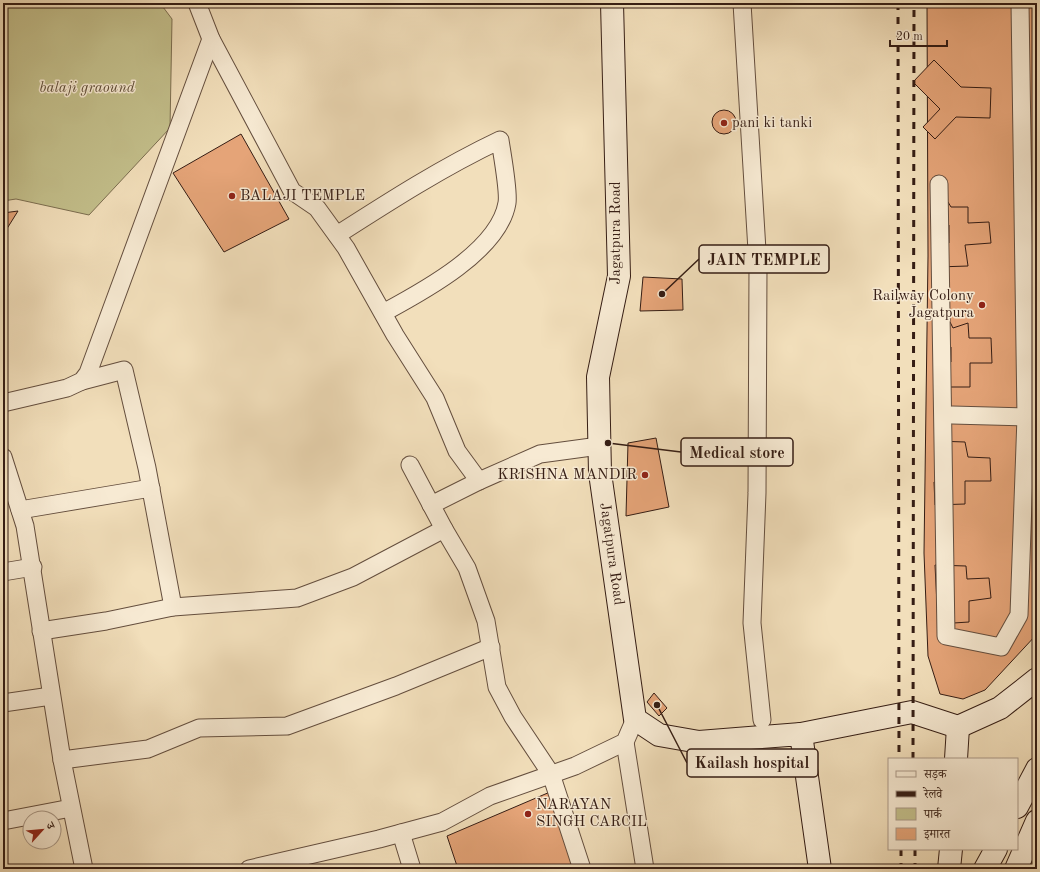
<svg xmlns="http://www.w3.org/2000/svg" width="1040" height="872" viewBox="0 0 1040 872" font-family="'Old Standard TT','Noto Serif Devanagari',serif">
  <rect width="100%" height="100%" fill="#f2dfbb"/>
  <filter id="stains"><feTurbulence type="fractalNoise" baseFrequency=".005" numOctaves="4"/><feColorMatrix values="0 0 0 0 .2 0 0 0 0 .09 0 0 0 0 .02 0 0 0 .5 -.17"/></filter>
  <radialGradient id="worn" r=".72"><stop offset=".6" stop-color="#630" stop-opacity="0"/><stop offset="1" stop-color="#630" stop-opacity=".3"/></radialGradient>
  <polygon fill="#c3bf8b" stroke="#7c6e50" points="3,3 160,3 172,19 170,128 89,215 16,199 3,201"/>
  <g fill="#e5a478" stroke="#351d14">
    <polygon points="927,3 1037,3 1037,634 985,690 963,699 940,694 928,656 924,553 928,256"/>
    <polygon points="934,60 961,87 991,88 990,118 956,117 935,139 923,127 940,109 913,82"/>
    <circle cx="724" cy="122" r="12"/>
    <polygon points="241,134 289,219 224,252 173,173"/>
    <polygon points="948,202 951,207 968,207 968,223 989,222 991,243 965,245 968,266 937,267 935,243 949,243 949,225 935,226 933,203"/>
    <polygon points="18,211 3,235 3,213"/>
    <polygon points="643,277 682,279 683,310 640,311"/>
    <polygon points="950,322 953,328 968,323 969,338 991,338 992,363 970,363 970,387 936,387 935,362 951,362 951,347 934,347 934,323"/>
    <polygon points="656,438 669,507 626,516 628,443"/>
    <polygon points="936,441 965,442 968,457 990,458 991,481 965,481 965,504 935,505 934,482 946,484"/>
    <polygon points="935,565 966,566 967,579 989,578 991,598 969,601 969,622 938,624"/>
    <polygon points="654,693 667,708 659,716 647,702"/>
    <polygon points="550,792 576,869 458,869 447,836"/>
  </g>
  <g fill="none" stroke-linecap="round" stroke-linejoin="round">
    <defs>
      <g id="street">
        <polyline points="197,3 211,39 292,191 317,208 346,248 395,335 435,398 457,451 479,481"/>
        <polyline points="742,3 758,267 757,493 752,623 762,720"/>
        <polyline points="939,184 946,636 1001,647 1019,615 1026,417 1020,3"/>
        <path d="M337,235C390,201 443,167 500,140C502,154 509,191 507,203C499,251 422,292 383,313"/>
        <polyline points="82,381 124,370 147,468 173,607"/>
        <polyline points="3,403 67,388 82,381 88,373 211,39"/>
        <polyline points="952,415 1026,417"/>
        <polyline points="3,457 25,526 62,760 84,869"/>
        <polyline points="410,465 444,529 467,568 486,621 497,687 513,717 551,774 582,869"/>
        <polyline points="431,505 479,481 540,454 599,446"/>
        <polyline points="20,510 151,488"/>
        <polyline points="3,572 33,567"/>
        <polyline points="41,631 106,621 173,607 297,598 353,577 444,529"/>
        <polyline points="3,703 51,696"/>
        <polyline points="625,742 645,869"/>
        <polyline points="62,760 148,749 199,728 287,726 396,686 491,647"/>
        <polyline points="3,821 71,808"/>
        <polyline points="401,833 412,869"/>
        <polyline points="249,869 379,839 442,822 490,796 575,766 625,742 635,719"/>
      </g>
      <g id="secondary">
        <path id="s1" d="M612,3L619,276L598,377L600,473L635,719L659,735L699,742L801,734L820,869"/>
        <polyline points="958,727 1000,708 1037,679"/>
        <polyline points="801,734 912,712 958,727"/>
        <polyline points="956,759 958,727"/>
        <polyline points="1017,807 1037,769"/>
        <polyline points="949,869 951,849"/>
        <polyline points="985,869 996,849"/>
        <polyline points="1016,869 1037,821"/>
      </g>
    </defs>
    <use href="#street" stroke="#644e3e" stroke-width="19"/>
    <use href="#secondary" stroke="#351d14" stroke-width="24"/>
    <use href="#street" stroke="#f7ead3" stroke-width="17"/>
    <use href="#secondary" stroke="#f7ead3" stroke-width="22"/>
    <g stroke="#351d14" stroke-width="3" stroke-dasharray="7 7" stroke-linecap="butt">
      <polyline points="898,3 899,759"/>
      <polyline points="913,759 914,3"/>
      <polyline points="901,849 901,869"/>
      <polyline points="915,849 915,869"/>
    </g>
  </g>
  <g fill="#8f2418" stroke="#f7ead3" stroke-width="1.5">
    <circle cx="724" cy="123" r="4"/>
    <circle cx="232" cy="196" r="4"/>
    <circle cx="982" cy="305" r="4"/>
    <circle cx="645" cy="475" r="4"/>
    <circle cx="528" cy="814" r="4"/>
  </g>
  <g text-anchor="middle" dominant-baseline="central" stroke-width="3" stroke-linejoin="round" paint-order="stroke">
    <g font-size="15" font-style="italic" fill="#604e38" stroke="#f7ead3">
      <text x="87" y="88">balaji graound</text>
    </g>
    <g font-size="15" fill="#351d14" stroke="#f7ead3" text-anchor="start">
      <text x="732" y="123">pani ki tanki</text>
      <text x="240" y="196">BALAJI TEMPLE</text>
      <text x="974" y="296" text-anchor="end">Railway Colony<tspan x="974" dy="17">Jagatpura</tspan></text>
      <text x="637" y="475" text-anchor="end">KRISHNA MANDIR</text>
      <text x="536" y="805">NARAYAN<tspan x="536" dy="17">SINGH CARCIL</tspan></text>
    </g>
    <g font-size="15" fill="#351d14" stroke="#f7ead3">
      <text transform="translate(616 233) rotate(-90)">Jagatpura Road</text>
      <text stroke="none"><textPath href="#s1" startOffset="554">Jagatpura Road</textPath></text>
    </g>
  </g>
  <path fill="none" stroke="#351d14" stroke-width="1.5" d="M662 294L699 259M608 443L681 452M657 705L687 763"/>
  <g fill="#351d14" stroke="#f7ead3" stroke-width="1.5">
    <circle cx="662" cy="294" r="4"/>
    <circle cx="608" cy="443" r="4"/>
    <circle cx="657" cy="705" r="4"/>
  </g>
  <g fill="#f7ead3" stroke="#351d14" stroke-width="1.5">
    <rect x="699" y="245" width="130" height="28" rx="4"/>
    <rect x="681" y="438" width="112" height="28" rx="4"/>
    <rect x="687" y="749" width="131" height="28" rx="4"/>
  </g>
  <g font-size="16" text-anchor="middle" font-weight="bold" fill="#351d14">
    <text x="764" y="265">JAIN TEMPLE</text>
    <text x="737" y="458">Medical store</text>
    <text x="752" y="768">Kailash hospital</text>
  </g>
  <rect width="1040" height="872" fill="none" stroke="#f2dfbb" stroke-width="16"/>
  <rect x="4" y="4" width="1032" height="864" fill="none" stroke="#351d14" stroke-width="2"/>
  <rect x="8" y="8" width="1024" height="856" fill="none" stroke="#351d14"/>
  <rect x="888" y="758" width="130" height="92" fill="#f7ead3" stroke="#a99887"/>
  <rect x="896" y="771" width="20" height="6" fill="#f7ead3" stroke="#a99887"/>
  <text x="924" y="778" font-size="12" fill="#351d14">सड़क</text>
  <rect x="896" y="791" width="20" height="6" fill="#351d14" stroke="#a99887"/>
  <text x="924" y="798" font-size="12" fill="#351d14">रेलवे</text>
  <rect x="896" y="808" width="20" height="12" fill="#c3bf8b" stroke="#a99887"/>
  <text x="924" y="818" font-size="12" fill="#351d14">पार्क</text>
  <rect x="896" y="828" width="20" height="12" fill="#e5a478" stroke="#a99887"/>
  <text x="924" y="838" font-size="12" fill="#351d14">इमारत</text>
  <g transform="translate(42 830) rotate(63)"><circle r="19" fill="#f7ead3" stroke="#a99887"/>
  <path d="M0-3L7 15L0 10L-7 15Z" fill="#8f2418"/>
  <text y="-6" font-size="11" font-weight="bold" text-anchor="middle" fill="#351d14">उ</text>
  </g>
  <path d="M890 40v6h57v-6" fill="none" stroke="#351d14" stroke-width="2"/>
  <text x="896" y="40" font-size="12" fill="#351d14" stroke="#f7ead3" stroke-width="3" paint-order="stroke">20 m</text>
  <rect width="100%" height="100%" filter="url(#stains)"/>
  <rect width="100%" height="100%" fill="url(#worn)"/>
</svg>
